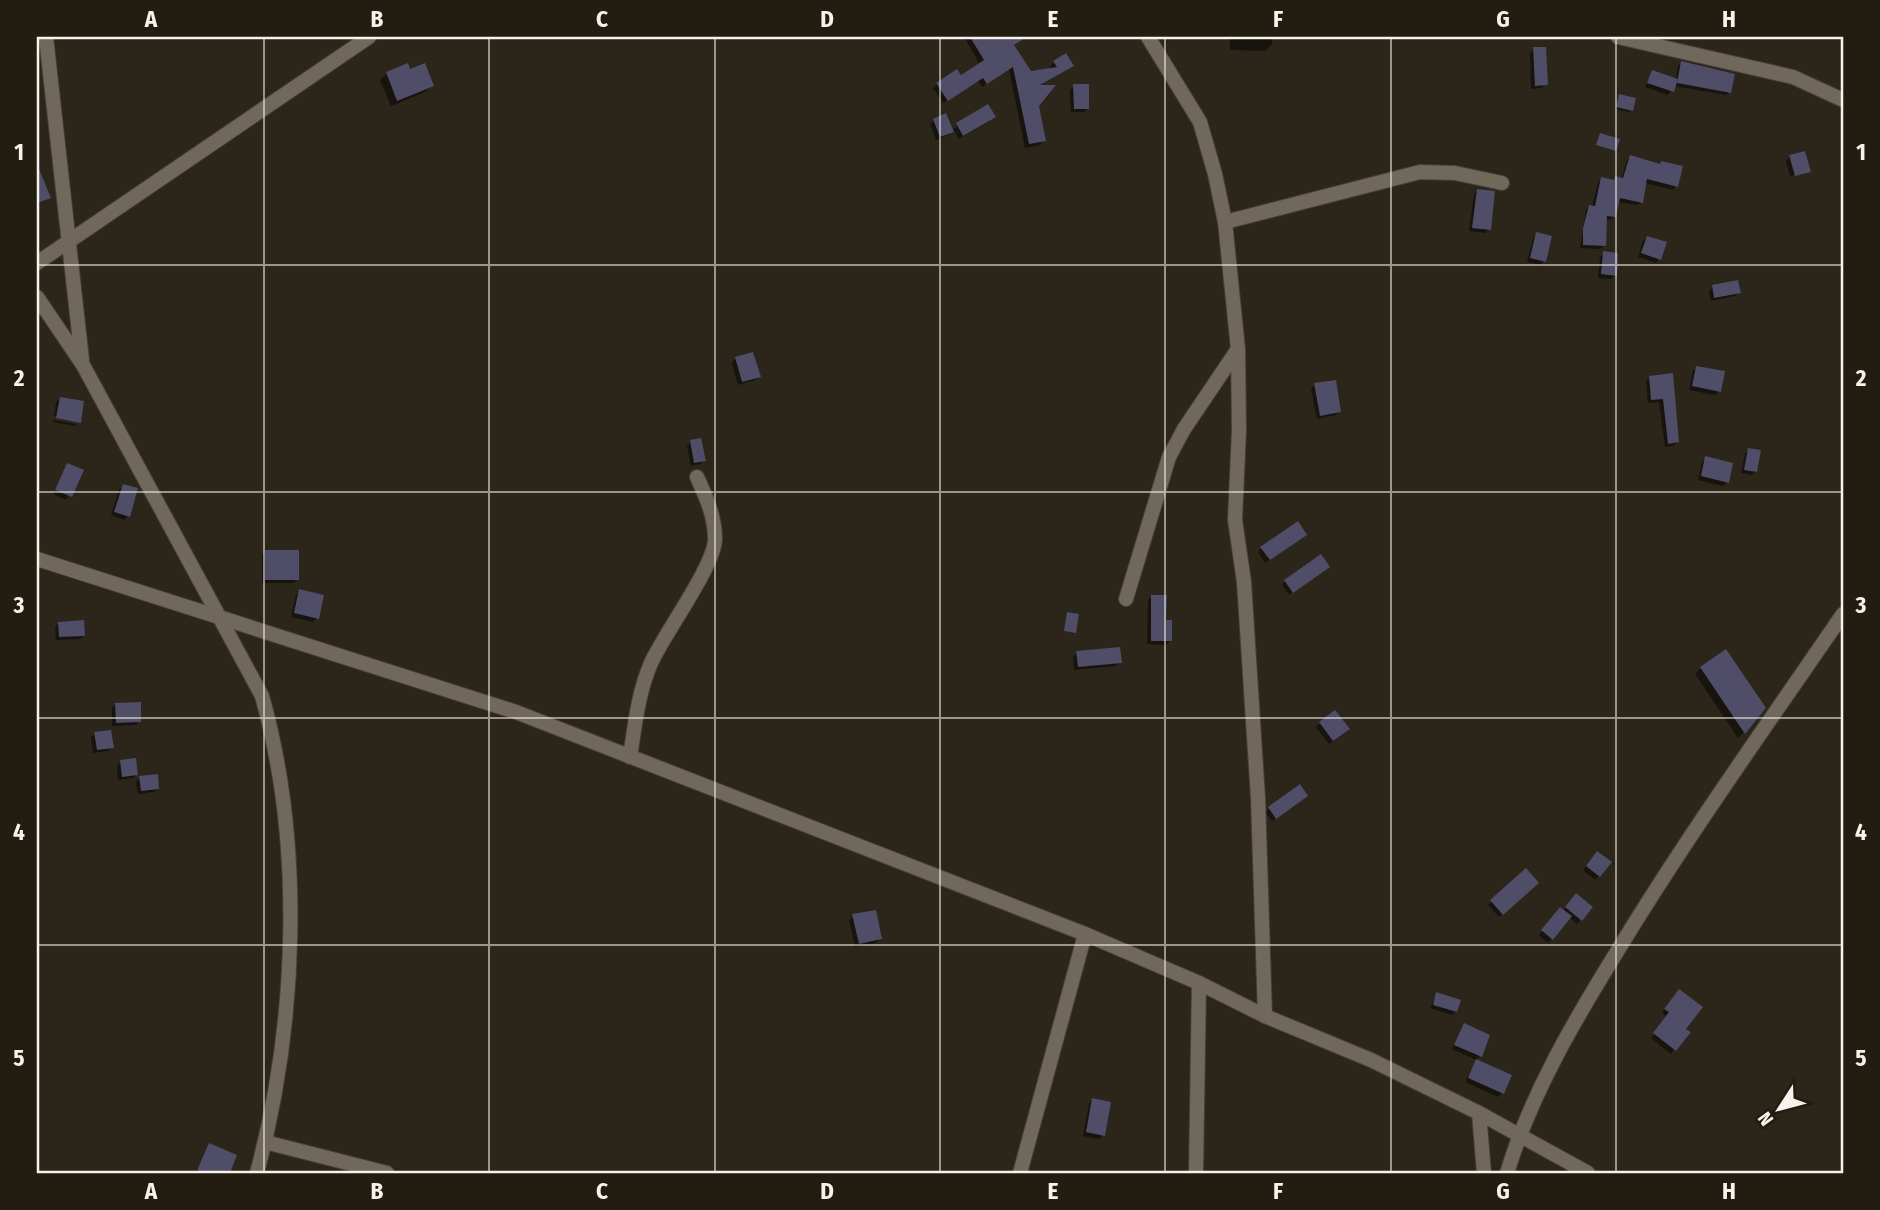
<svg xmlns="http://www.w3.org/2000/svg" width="1880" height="1210" viewBox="0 0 1880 1210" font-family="'Fira Sans Condensed',sans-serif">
  <rect width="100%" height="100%" fill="#2c251a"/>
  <g fill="#0007">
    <polygon points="964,37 1027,37 1013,46 1031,73 1052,70 1050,67 1054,62 1067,70 1037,87 1037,105 1044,140 1040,145 1025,148 1009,69 982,87 978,81 943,103 933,88 937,84 961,77 980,65"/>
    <polygon points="1230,37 1272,37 1272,44 1266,51 1230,50"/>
    <polygon points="1534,49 1546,84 1542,88 1531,89 1530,53"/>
    <polygon points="1682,63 1730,92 1726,95 1674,86 1668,95 1645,87 1652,72 1676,80 1678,66"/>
    <polygon points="409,71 432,86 425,92 391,106 380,80 387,74"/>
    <polygon points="1074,86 1088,108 1084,112 1071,112 1070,90"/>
    <polygon points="1619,96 1631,110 1630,112 1616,109"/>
    <polygon points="987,107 990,121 959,139 954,130 948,135 936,140 930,124 934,120 952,130"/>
    <polygon points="1631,157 1676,186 1673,190 1645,183 1641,202 1638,205 1617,202 1614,216 1611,220 1605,219 1604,246 1600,249 1580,248 1586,210 1589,206 1592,207 1598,183 1601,179 1613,182 1621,179 1627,160"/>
    <polygon points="1790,157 1809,171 1790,176 1786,161"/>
    <polygon points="1478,190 1489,229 1485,233 1469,231 1474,194"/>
    <polygon points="1537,234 1544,261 1540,265 1527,262 1533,238"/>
    <polygon points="1647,238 1659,259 1656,263 1638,257 1643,241"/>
    <polygon points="1604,253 1615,275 1611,279 1598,278 1600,257"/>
    <polygon points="1713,287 1739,292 1735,296 1711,301 1709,291"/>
    <polygon points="752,354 759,376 755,380 738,385 732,363 735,359"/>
    <polygon points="1697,367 1719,391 1715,395 1689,390 1693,371"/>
    <polygon points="1671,375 1677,442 1673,446 1665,447 1659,402 1648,403 1646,381 1650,377"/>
    <polygon points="1315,385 1339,412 1336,415 1317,419 1311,389"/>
    <polygon points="60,399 78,420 54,416 56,402"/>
    <polygon points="54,420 77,424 75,426 53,422"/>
    <polygon points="691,442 704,461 700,464 691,466 687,446"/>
    <polygon points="1749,450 1756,471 1752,475 1741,473 1745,454"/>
    <polygon points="1706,458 1727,482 1723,486 1698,480 1702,462"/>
    <polygon points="68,465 82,471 66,500 53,494"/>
    <polygon points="123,486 128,516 124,520 111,515 119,490"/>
    <polygon points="1301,538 1265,563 1258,552 1261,548"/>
    <polygon points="266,551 297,580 294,583 262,583 262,555"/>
    <polygon points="1324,570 1289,595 1282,585 1285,581"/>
    <polygon points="300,591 317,618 313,622 291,617 296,595"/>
    <polygon points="1152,596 1165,622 1170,641 1166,645 1147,644 1148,600"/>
    <polygon points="59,623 84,636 80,639 56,640 55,627"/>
    <polygon points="1077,653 1120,662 1116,666 1074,670 1073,657"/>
    <polygon points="1701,668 1744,732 1738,738 1695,674"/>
    <polygon points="116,704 139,721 136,725 112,726 112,708"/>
    <polygon points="1320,723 1344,733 1329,744 1316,727"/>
    <polygon points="95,734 112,748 108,751 93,753 91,737"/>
    <polygon points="120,762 137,774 133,778 118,780 117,766"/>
    <polygon points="140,778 158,788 154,792 138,794 136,782"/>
    <polygon points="1302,799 1272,821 1265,812 1269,809"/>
    <polygon points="1593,857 1599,876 1595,880 1583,870"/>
    <polygon points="1526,870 1537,883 1499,917 1488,905"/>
    <polygon points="1572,899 1581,920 1577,924 1569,917 1548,943 1539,935 1556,913 1563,911"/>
    <polygon points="853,916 880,939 876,943 855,947 849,920"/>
    <polygon points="1437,994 1456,1011 1452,1015 1430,1008"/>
    <polygon points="1675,995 1684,1029 1671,1054 1651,1038 1667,1017 1662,1013"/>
    <polygon points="1464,1025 1480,1056 1476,1060 1452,1049"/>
    <polygon points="1476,1061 1502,1093 1498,1097 1465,1082"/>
    <polygon points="1092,1100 1103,1135 1099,1139 1083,1136 1089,1104"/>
    <polygon points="209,1145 235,1156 228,1173 195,1173"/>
  </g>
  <g fill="#4f4d67">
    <polygon points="970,37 1027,37 1014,45 1031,71 1057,67 1053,61 1066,53 1074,66 1040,85 1056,85 1039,106 1046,141 1029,144 1013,67 987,84 983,78 948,101 936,83 957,69 961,75 984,60"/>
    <polygon points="1533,47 1546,47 1548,85 1535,86"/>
    <polygon points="1681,61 1735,74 1731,93 1677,83"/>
    <polygon points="408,63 410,69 425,63 434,86 397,101 386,72"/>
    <polygon points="1652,70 1678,79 1674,92 1647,83"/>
    <polygon points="1073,84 1089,84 1089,109 1074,109"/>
    <polygon points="1619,94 1636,98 1633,111 1616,107"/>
    <polygon points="988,104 996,117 963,136 956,123"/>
    <polygon points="946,113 954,132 940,137 933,119"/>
    <polygon points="1600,133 1620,139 1616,151 1596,145"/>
    <polygon points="1805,151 1811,172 1795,176 1789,155"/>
    <polygon points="1630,155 1660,164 1661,161 1683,166 1678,187 1647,179 1643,203 1620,198 1616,217 1607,216 1606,246 1583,245 1583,228 1589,205 1595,206 1601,177 1614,180 1615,176 1623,178"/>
    <polygon points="37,164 51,198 37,203"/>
    <polygon points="1477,189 1495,191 1491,230 1472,228"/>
    <polygon points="1536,232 1552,236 1546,262 1530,258"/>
    <polygon points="1647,236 1667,242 1661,260 1641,253"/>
    <polygon points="1603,251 1618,253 1617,276 1601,274"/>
    <polygon points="1738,280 1741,293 1714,298 1712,285"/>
    <polygon points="753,352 761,377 742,382 735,357"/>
    <polygon points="1696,366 1725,371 1721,392 1692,386"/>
    <polygon points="1673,373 1679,442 1668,444 1663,399 1651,400 1649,376"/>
    <polygon points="1336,380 1341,412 1320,416 1314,383"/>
    <polygon points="60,397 84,401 81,423 56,418"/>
    <polygon points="701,438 706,461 694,463 690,440"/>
    <polygon points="1748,448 1761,450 1757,472 1744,470"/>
    <polygon points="1705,456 1733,463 1729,483 1701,476"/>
    <polygon points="67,463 84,470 72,497 55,490"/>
    <polygon points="123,484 138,488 130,517 114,512"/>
    <polygon points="1298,521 1307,535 1270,560 1260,547"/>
    <rect x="265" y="550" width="34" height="30"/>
    <polygon points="1321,554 1330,567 1293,593 1284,580"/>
    <polygon points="299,589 324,595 319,619 294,613"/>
    <polygon points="1151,595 1167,595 1166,620 1172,620 1172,641 1151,641"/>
    <polygon points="1067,612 1079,614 1076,633 1064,631"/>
    <polygon points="84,620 85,636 59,637 58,622"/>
    <polygon points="1120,647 1122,663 1078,667 1076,651"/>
    <polygon points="1726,649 1766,708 1745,734 1700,667"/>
    <polygon points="141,702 141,722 116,723 115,703"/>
    <polygon points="1335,710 1350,729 1333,741 1319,722"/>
    <polygon points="111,730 114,748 97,750 94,732"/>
    <polygon points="136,758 138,775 122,777 120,760"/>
    <polygon points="158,774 159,789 141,791 139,776"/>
    <polygon points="1300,784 1308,796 1276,819 1268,807"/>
    <polygon points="1597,851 1612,862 1600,877 1586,866"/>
    <polygon points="1526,868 1539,883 1503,915 1490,900"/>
    <polygon points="1576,893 1593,907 1582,921 1565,907"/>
    <polygon points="1560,907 1572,916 1553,940 1541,930"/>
    <polygon points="876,910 882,939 859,944 852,914"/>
    <polygon points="1679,989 1703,1007 1686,1029 1691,1032 1676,1051 1653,1033 1669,1012 1664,1009"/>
    <polygon points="1436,992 1461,1000 1457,1012 1433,1005"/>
    <polygon points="1464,1023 1490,1035 1482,1057 1454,1045"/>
    <polygon points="1476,1059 1512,1075 1504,1094 1468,1078"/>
    <polygon points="1092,1098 1111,1102 1105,1136 1086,1132"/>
    <polygon points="209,1143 237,1155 230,1173 204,1173 197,1170"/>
  </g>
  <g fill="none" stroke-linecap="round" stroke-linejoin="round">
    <defs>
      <g id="street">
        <polyline points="46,37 82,360"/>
        <polyline points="1148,37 1200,122 1215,174 1225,222 1238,349 1239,430 1235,520 1244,582 1258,798 1265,1016"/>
        <polyline points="1618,37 1793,77 1843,100"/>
        <polyline points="1225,222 1420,172 1455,173 1502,183"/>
        <polyline points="37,263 369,37"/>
        <path d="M37,297L83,365L262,696C304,846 297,1023 257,1173"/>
        <polyline points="37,559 516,712 1085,934 1199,983 1265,1016 1371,1060 1479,1113 1588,1173"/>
        <polyline points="1126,599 1169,457 1184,429 1238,349"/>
        <path d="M630,757C635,725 638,693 651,663C664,634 715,565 715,539C715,516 706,497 697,477"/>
        <polyline points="1479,1113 1484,1173"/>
        <polyline points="265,1142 387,1173"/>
        <polyline points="1020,1173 1085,934"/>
        <polyline points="1196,1173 1199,983"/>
        <path d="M1507,1173C1531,1094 1574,1021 1618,950C1688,835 1767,725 1843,614"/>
      </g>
    </defs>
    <use href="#street" stroke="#464038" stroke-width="16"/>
    <use href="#street" stroke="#70685b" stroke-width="14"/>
  </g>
  <path fill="none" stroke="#f7f2eb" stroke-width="2" stroke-opacity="0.55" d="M264,37V1173M489,37V1173M715,37V1173M940,37V1173M1165,37V1173M1391,37V1173M1616,37V1173M37,265H1843M37,492H1843M37,718H1843M37,945H1843"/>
  <rect width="1880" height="1210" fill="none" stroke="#221c11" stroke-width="77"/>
  <g transform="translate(1779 1109) rotate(234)" stroke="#221c11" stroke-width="5" paint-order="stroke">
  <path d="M0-5L12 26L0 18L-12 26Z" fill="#f7f2eb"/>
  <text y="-10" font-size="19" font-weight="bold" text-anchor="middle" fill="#f7f2eb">N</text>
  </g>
  <rect x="38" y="38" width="1804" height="1134" fill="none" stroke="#f7f2eb" stroke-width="2.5"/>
  <g font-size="23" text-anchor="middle" font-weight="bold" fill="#f7f2eb">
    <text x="151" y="27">A</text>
    <text x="377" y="27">B</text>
    <text x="602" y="27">C</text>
    <text x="827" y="27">D</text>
    <text x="1053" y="27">E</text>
    <text x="1278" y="27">F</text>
    <text x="1503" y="27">G</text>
    <text x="1729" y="27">H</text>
    <text x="19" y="160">1</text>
    <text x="1861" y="160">1</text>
    <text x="19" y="386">2</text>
    <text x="1861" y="386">2</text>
    <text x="19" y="613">3</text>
    <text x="1861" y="613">3</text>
    <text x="19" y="840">4</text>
    <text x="1861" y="840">4</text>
    <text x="19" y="1066">5</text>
    <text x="1861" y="1066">5</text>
    <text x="151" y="1199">A</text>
    <text x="377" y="1199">B</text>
    <text x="602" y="1199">C</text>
    <text x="827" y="1199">D</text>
    <text x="1053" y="1199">E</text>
    <text x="1278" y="1199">F</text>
    <text x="1503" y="1199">G</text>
    <text x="1729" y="1199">H</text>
  </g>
</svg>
